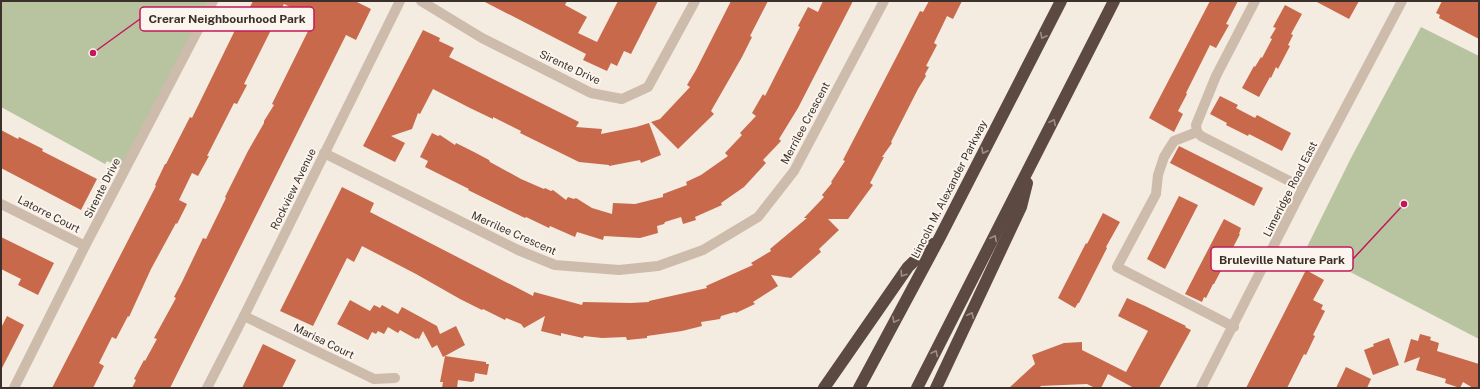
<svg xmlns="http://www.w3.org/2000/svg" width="1480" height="389" viewBox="0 0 1480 389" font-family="'Public Sans',sans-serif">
  <rect width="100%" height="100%" fill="#f4ebe1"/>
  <g fill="#b8c4a0">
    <polygon points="1,1 213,1 125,170 107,161 105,164 1,107"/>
    <polygon points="1421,27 1479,56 1479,339 1306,249 1351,158"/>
  </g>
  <g fill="#c8694b">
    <polygon points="253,1 355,1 371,9 356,40 346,35 170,388 132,388 136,380 134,379 144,360 145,361 157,339 154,338 176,298 174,297 182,282 203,238 206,239 226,198 225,197 248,151 264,123 264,121 274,105 272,104 314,19 284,4 244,84 247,85 237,104 234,103 207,156 209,156 198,176 192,173 179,200 187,204 177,224 176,223 151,269 129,317 128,316 116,339 112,337 99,363 104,366 93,388 52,388 156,186 155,185 165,164 166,164 190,117 192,118 239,22 242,23"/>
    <polygon points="483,1 567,1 565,5 587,17 578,33 597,42 618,1 658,1 631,54 624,51 617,66 611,63 607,71 583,60 586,54"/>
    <polygon points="731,1 768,1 750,36 752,37 742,57 711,111 714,114 678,149 651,122 660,119 690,87 687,85 696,70"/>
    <polygon points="823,1 853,1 798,108 779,139 781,141 763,160 766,163 744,187 721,203 722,205 695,217 696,220 683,224 681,217 665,222 664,224 657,226 658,233 640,238 604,236 603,240 577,232 575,237 550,226 549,228 526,217 525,218 468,190 469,189 425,167 428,161 420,157 432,133 438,136 440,135 455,145 456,143 474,152 489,160 490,162 521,179 544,189 545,188 551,191 553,190 566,200 568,197 574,199 576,198 592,208 612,214 613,203 635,204 663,197 663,194 687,185 686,182 701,175 728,156 725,153 742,135 740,133 756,116 752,113 763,94 765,96 800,27 798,26 808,7 818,12"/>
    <polygon points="929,1 962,1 953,19 947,16 934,43 937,45 926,66 929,67 925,74 926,76 918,89 891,142 892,143 882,157 884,157 870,183 873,185 848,219 828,219 839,230 819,249 821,252 791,278 771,275 778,286 753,302 755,304 736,313 735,312 721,316 720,319 701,322 702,326 682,331 647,336 647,338 627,340 626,337 602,338 584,336 583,338 561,333 561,336 541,331 545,316 524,328 521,324 506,318 505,320 483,309 482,310 460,299 416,274 362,246 354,262 347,258 313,326 280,311 342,187 374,203 370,212 533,296 534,292 582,305 583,302 631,303 649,302 649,301 707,288 706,286 753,265 751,263 771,251 770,249 807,218 804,218 824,197 822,195 832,183 831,182 845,161 843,160 899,52 920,11 923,12"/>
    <polygon points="1210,1 1238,1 1226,24 1229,25 1216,48 1210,45 1186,93 1187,94 1178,111 1183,114 1174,132 1149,118"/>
    <polygon points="1315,1 1359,1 1349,19"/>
    <polygon points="1442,1 1479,1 1479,39 1439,18 1440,15 1436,13"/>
    <polygon points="1285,5 1302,14 1291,34 1293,35 1288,45 1290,46 1278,69 1276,67 1271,78 1270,77 1259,97 1242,88 1254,66 1255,67 1261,57 1262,58 1272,39 1270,38 1276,28 1273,27"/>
    <polygon points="423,30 440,38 439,41 454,48 449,57 579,122 576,127 602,129 601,134 636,127 649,123 661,155 641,163 640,160 609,166 609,165 579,162 520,133 521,131 493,117 493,119 470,108 433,89 420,114 418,113 412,129 391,136 405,143 395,162 363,146"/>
    <polygon points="1220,96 1238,105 1236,108 1255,118 1257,115 1291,133 1282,151 1249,134 1248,136 1226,125 1227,123 1210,114"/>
    <polygon points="1,130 18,139 19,137 43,149 42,151 97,179 81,210 1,168"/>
    <polygon points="1179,146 1263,188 1254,206 1170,163"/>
    <polygon points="1179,196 1198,205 1165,269 1147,259"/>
    <polygon points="1103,213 1120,222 1106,247 1107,248 1079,303 1078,303 1075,308 1058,298 1086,243 1087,244"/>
    <polygon points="1224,219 1241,228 1239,234 1240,234 1214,284 1213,284 1206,298 1204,297 1202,302 1185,294"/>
    <polygon points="1,237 54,263 38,295 18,285 21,279 1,269"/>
    <polygon points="1306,270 1324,280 1313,300 1323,305 1321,309 1325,311 1313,335 1315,336 1306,355 1304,354 1287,388 1246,388"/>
    <polygon points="1127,298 1145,306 1186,326 1185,327 1191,330 1159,388 1134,388 1108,374 1101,388 1095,388 1087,384 1040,386 1042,388 1009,388 1035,364 1032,355 1064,343 1082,342 1082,350 1126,372 1148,331 1118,316"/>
    <polygon points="350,300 370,311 374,305 380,308 382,305 398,314 402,307 437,326 440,334 456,326 465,345 445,356 486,362 486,364 489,364 487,375 475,373 474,381 473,381 472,382 458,380 457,388 442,388 443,382 440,382 445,356 443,357 437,345 432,348 423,331 419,339 417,338 416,339 400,330 398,333 388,327 384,334 378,331 376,334 372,332 368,340 337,324"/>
    <polygon points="7,316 24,325 1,370 1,328"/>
    <polygon points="1420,334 1431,337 1430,340 1439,343 1437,351 1479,364 1479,388 1473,388 1463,382 1460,388 1445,383 1446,379 1416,370 1420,357 1404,363 1411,339 1418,341"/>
    <polygon points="1389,338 1399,365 1373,375 1364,350 1374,346 1373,344"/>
    <polygon points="263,344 296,360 282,388 242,388"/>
    <polygon points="1346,367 1371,379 1367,388 1336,388"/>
  </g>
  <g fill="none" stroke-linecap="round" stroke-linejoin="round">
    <g stroke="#cdbbac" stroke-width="10">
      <polyline points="421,1 482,38 591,93 622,99 648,87 695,1"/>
      <polyline points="1255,1 1216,76 1196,125 1197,132 1201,136 1303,188"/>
      <polyline points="1197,132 1174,141 1164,157 1158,175 1156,194 1117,267 1234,327"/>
      <polyline points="324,153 518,250 555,265 619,270 658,266 703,250 758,217 794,171 884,1"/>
      <polyline points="1,204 85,246"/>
      <polyline points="244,316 374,379 395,378"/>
      <polyline points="14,388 85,246 213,1"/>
      <polyline points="207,388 244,316 400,1"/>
      <polyline points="1201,388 1303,188 1402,1"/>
    </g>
    <g stroke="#5c4a42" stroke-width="12">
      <polyline points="824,388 908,267 932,244"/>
      <polyline points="859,388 940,237 1061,1"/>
      <polyline points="917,388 1114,1"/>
      <polyline points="936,388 1021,207 1027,183"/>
    </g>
  </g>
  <defs><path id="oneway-chevron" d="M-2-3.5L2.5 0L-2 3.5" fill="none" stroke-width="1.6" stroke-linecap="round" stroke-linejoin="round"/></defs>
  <g stroke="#9c8e87">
    <use href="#oneway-chevron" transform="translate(1043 36) rotate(117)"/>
    <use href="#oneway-chevron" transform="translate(1053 122) rotate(-63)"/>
    <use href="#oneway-chevron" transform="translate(984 151) rotate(117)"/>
    <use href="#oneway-chevron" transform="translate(994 238) rotate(-63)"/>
    <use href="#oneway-chevron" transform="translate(903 274) rotate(124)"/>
    <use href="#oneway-chevron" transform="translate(971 315) rotate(-65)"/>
    <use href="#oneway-chevron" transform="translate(895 320) rotate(118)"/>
    <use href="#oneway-chevron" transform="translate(935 353) rotate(-63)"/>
  </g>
  <g text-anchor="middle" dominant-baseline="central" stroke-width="4" stroke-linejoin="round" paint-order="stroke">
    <g font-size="11" fill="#3b302b" stroke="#fbf5ee">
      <text transform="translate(570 67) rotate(25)">Sirente Drive</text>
      <text transform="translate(805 123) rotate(-62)">Merrilee Crescent</text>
      <text transform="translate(102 188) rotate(-63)">Sirente Drive</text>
      <text transform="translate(293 189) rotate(-64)">Rockview Avenue</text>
      <text transform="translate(949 189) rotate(-63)">Lincoln M. Alexander Parkway</text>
      <text transform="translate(1290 189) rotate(-63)">Limeridge Road East</text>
      <text transform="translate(49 214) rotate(27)">Latorre Court</text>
      <text transform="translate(514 233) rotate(24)">Merrilee Crescent</text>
      <text transform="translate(324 341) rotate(26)">Marisa Court</text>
    </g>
  </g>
  <path fill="none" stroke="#c2185b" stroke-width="1.5" d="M93 53L140 19M1404 204L1353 259"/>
  <g fill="#c2185b" stroke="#fbf5ee" stroke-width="1.5">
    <circle cx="93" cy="53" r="4"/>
    <circle cx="1404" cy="204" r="4"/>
  </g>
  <g fill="#fbf5ee" stroke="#c2185b" stroke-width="1.5">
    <rect x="140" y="7" width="174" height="24" rx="4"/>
    <rect x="1211" y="247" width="142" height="24" rx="4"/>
  </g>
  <g font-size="12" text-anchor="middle" font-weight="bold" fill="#3b302b">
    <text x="227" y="23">Crerar Neighbourhood Park</text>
    <text x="1282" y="264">Bruleville Nature Park</text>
  </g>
  <rect width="1480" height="389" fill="none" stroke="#3b302b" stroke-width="4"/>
</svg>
